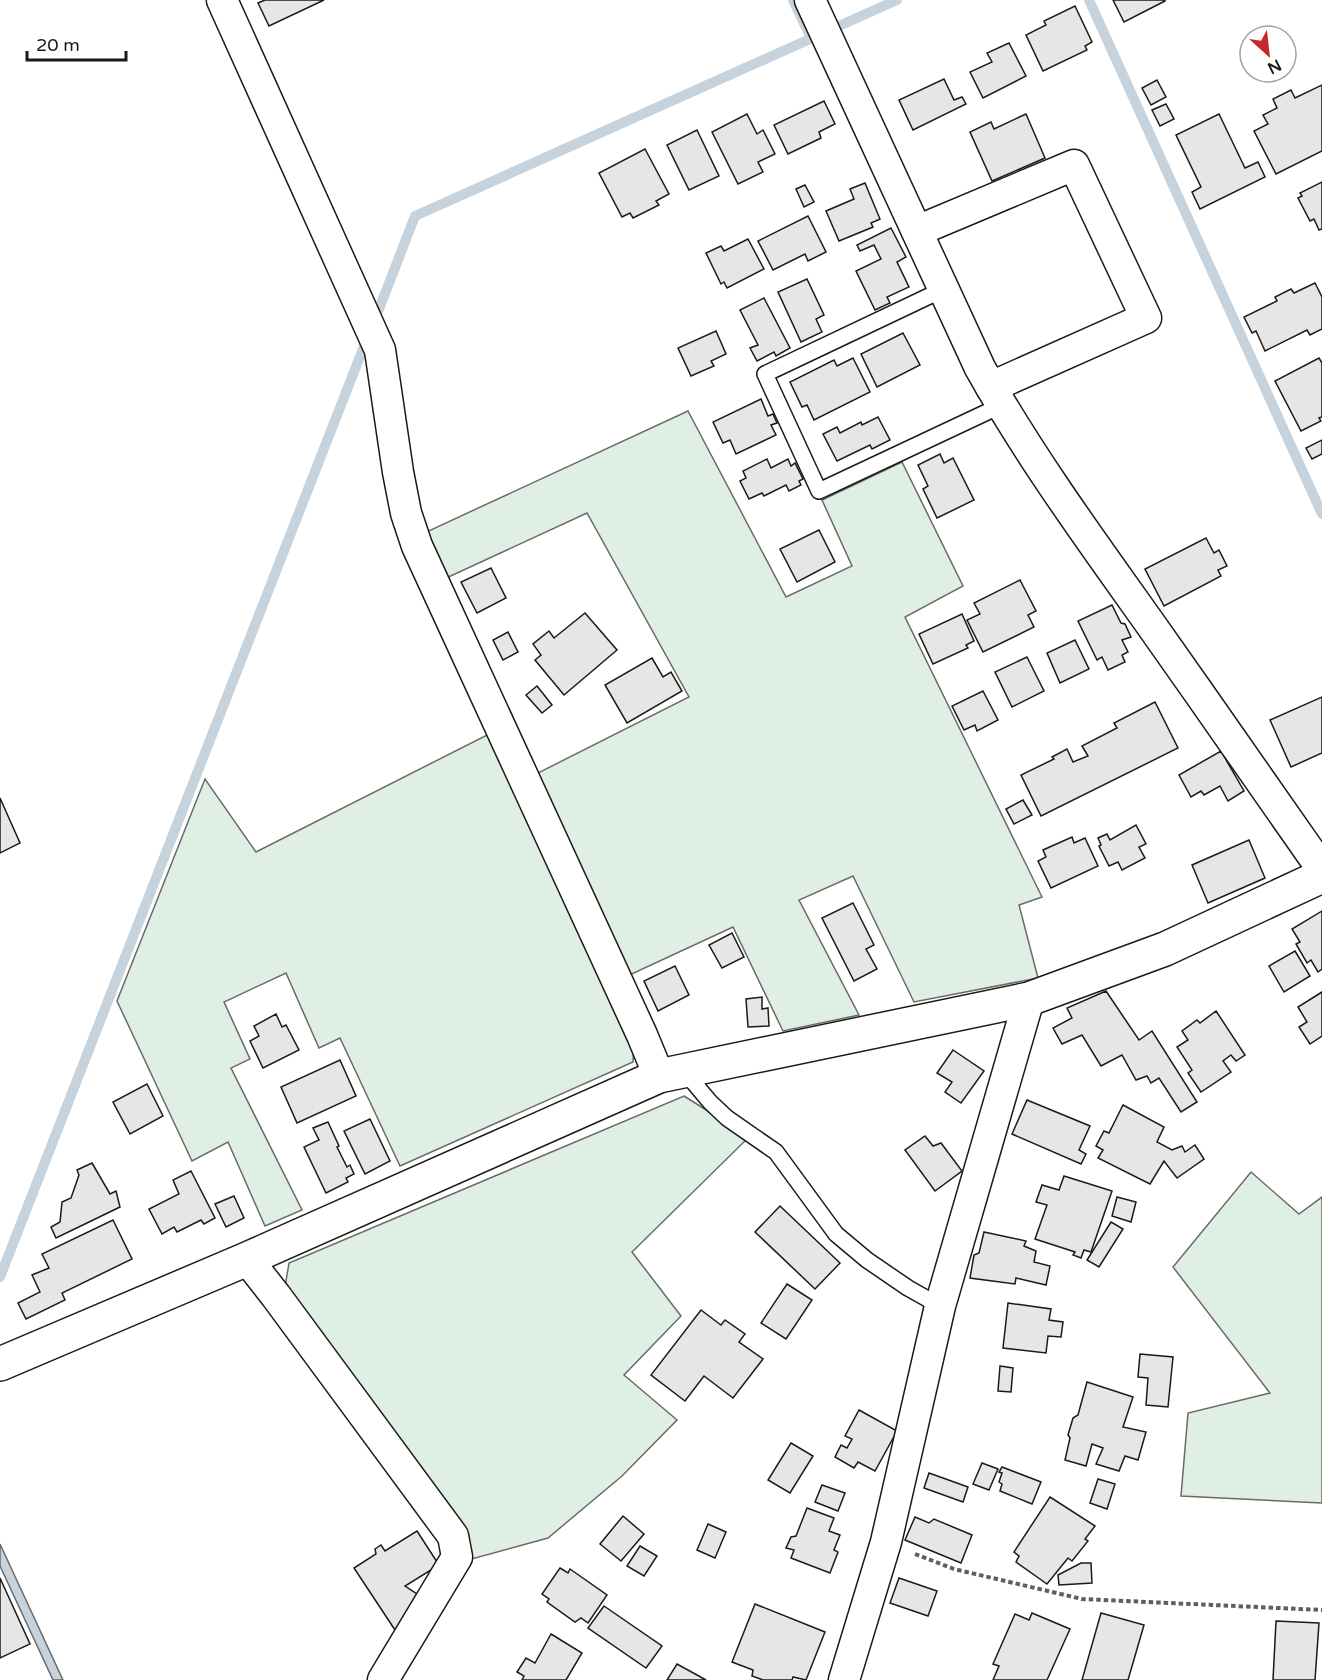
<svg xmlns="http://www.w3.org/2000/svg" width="1322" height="1680" viewBox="0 0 1322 1680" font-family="'Varela Round',sans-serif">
  <rect width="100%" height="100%" fill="#fff"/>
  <g fill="#e0efe3" stroke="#6a6a6a" stroke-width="1.5">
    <polygon points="688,411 786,597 852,566 822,500 902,462 963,586 905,617 1042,897 1019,905 1038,978 914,1002 853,876 799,900 859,1015 783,1031 733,927 623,978 532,776 689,697 587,513 442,580 422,534"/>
    <polygon points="493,732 634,1040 633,1062 400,1166 340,1038 319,1048 286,973 224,1002 250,1059 231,1068 302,1210 265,1226 228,1142 192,1161 117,1001 205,779 256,852"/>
    <polygon points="684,1096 749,1137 632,1252 681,1316 624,1375 677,1420 622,1476 548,1538 468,1560 284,1293 289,1263"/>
    <polygon points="1251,1172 1299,1214 1322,1197 1322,1503 1181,1496 1188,1413 1270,1393 1173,1267"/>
  </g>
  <polygon fill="#c6d2dc" stroke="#6a6a6a" stroke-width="1.5" points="0,1544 63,1680 53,1680 0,1566"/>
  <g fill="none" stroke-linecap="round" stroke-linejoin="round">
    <g stroke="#c6d2dc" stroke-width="10">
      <polyline points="793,0 811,38"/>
      <polyline points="1089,0 1322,514"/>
      <polyline points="374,322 415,216 897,0"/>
      <polyline points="0,1277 368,336"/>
    </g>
  </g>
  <g fill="#e6e6e6" stroke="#1a1a1a" stroke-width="1.5">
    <polygon points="265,0 324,0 269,26 258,3"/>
    <polygon points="1113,0 1165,0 1165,1 1124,22"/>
    <polygon points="1075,6 1092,42 1085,46 1087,50 1043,71 1026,35 1046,25 1044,21"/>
    <polygon points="1009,43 1026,76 983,98 970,72 992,62 987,53"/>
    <polygon points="944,79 954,100 962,97 966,104 913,130 899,100"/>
    <polygon points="1157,80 1166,97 1151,105 1142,88"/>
    <polygon points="1322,85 1322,151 1276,174 1254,131 1268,124 1263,115 1277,108 1273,99 1291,90 1295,98"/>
    <polygon points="824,101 835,124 819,132 821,138 788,154 774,125"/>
    <polygon points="1166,104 1174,119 1160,126 1152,110"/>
    <polygon points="747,114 757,134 763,130 775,154 758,162 763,172 738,184 712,132"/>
    <polygon points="1026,114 1045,158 992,181 970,132 991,122 994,129"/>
    <polygon points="1219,114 1245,168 1258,162 1265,177 1200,209 1192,192 1201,187 1176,135"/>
    <polygon points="697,130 719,176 689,190 667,145"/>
    <polygon points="645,149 669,194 656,201 659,205 633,218 630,213 622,217 599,173"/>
    <polygon points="1322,182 1322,229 1319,230 1314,219 1310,221 1298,198 1302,196 1300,193"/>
    <polygon points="865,183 880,219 871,223 873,227 839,241 826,211 854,199 850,189"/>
    <polygon points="805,185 814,202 804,207 796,189"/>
    <polygon points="808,216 826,252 808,261 805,254 773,270 758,241"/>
    <polygon points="891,228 906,257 897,262 909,287 887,297 890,303 875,310 856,271 881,259 874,245 860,251 857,245"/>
    <polygon points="748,239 764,269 727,288 724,282 721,284 706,253 721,246 724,251"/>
    <polygon points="807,279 824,315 816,319 822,332 801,342 778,292"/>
    <polygon points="1315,283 1322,297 1322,329 1310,335 1307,330 1265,351 1256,331 1252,333 1244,317 1277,301 1275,297 1291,289 1294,293"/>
    <polygon points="764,298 790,348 776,356 774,352 757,361 750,348 758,345 740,310"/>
    <polygon points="716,331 726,354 711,361 714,366 691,376 678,348"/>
    <polygon points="903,333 920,365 877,387 861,354"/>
    <polygon points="853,358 870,392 814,420 807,405 802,407 790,382 834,360 837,366"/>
    <polygon points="1319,358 1322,363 1322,417 1319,418 1321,421 1301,431 1275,381"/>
    <polygon points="761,399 768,416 773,414 777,423 771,425 776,435 736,454 730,440 723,443 713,422"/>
    <polygon points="878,417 890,440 872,449 870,445 837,461 823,434 837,427 840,433 861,422 862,425"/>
    <polygon points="1322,440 1322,454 1312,459 1306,448"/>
    <polygon points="940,454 944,463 953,458 974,500 937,518 923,489 928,486 918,465"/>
    <polygon points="767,459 771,468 788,459 791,466 795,463 803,479 799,481 801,485 789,491 786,485 764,496 762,493 749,499 740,481 746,478 743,471"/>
    <polygon points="819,530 835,562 797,582 780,549"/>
    <polygon points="1206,538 1214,553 1219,550 1227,566 1218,570 1221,576 1164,606 1145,569"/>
    <polygon points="491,568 506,598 477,613 461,582"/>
    <polygon points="1020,580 1036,611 1028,615 1034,627 983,652 967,620 980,614 974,603"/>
    <polygon points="1112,605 1121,623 1125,624 1131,637 1122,640 1128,652 1122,655 1125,662 1108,670 1102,657 1097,660 1078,621"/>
    <polygon points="585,613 617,650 564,695 535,660 541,655 533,644 549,631 554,638"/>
    <polygon points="962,614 974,641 966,645 968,648 933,664 919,634"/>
    <polygon points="508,632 518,652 503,660 493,640"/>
    <polygon points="1075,640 1089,669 1060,683 1047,653"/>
    <polygon points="1027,657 1044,691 1012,707 995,672"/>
    <polygon points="652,658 663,677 671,672 682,691 627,723 605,685"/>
    <polygon points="537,686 552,705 542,713 526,695"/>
    <polygon points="983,691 998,720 977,731 975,725 964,730 952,706"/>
    <polygon points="1322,697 1322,753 1291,767 1270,720"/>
    <polygon points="1155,702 1178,748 1041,816 1021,775 1054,759 1052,757 1067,749 1073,762 1088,756 1082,746 1117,728 1114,723"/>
    <polygon points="1221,751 1244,791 1228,801 1220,786 1204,795 1201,791 1191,797 1179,775"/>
    <polygon points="0,798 20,843 0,853"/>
    <polygon points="1023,800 1032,815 1014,824 1006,809"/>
    <polygon points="1136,825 1146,844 1139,847 1145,858 1122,870 1118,862 1109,866 1099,846 1101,845 1098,838 1107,834 1110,840"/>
    <polygon points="1072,837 1074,843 1085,838 1098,866 1051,888 1038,861 1046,857 1043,850"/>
    <polygon points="1249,840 1265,878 1208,903 1192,865"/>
    <polygon points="853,903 874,945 866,949 877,969 854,981 822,918"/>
    <polygon points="1322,911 1322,969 1318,972 1311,960 1307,963 1296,944 1300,942 1292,929"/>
    <polygon points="732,933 744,957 722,968 709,945"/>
    <polygon points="1295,951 1310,976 1284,992 1269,966"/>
    <polygon points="675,966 689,995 658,1011 644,981"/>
    <polygon points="1106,991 1139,1040 1152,1031 1197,1102 1181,1112 1159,1078 1151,1083 1147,1076 1136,1080 1122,1055 1101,1066 1082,1035 1062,1044 1053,1028 1072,1018 1067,1008"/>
    <polygon points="1322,992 1322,1036 1310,1044 1299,1027 1307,1022 1298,1007"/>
    <polygon points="762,997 762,1009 768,1008 769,1026 748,1027 746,999"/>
    <polygon points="1216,1011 1245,1055 1236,1061 1231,1055 1223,1061 1231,1072 1201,1092 1188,1073 1192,1070 1177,1047 1188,1040 1182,1031 1197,1020 1200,1023"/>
    <polygon points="276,1014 282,1027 286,1025 299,1050 263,1068 250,1041 259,1036 254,1026"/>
    <polygon points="953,1050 984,1071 961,1103 945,1092 952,1082 937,1073"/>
    <polygon points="340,1060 356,1096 297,1123 281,1087"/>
    <polygon points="147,1084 163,1116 130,1134 113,1102"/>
    <polygon points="1027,1100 1090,1126 1079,1150 1086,1154 1081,1164 1012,1134"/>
    <polygon points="1123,1105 1164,1127 1157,1142 1172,1150 1182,1146 1185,1152 1195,1145 1204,1159 1177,1178 1164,1161 1150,1184 1098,1158 1103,1150 1096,1146 1104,1131 1109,1133"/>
    <polygon points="370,1119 390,1161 365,1174 344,1131"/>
    <polygon points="328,1122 339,1146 337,1147 347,1167 350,1165 354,1174 346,1178 348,1182 326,1193 304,1147 319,1140 313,1128"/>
    <polygon points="925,1136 933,1146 941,1143 962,1171 935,1191 905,1150"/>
    <polygon points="92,1163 110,1194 116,1191 120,1207 56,1238 51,1227 60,1222 62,1202 71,1198 79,1175 77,1170"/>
    <polygon points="191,1171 215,1218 204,1224 201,1220 177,1232 174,1227 162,1234 149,1209 179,1194 173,1180"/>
    <polygon points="1064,1176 1112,1191 1091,1252 1084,1250 1081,1258 1073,1255 1075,1252 1035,1239 1047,1205 1036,1202 1042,1185 1059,1190"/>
    <polygon points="234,1196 244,1218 226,1227 215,1204"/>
    <polygon points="1117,1197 1136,1202 1131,1222 1112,1216"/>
    <polygon points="780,1206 840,1263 815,1289 755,1232"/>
    <polygon points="113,1220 132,1259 62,1293 65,1300 26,1319 18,1303 40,1292 32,1275 49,1268 42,1254"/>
    <polygon points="1111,1222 1123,1229 1099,1267 1087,1260"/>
    <polygon points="984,1232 1026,1241 1024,1246 1036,1251 1034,1262 1050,1266 1046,1285 1016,1278 1015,1284 970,1278 974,1255 979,1253"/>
    <polygon points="787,1284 812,1300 786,1339 761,1323"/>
    <polygon points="1008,1303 1051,1309 1049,1320 1063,1322 1061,1337 1048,1336 1046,1353 1003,1348"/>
    <polygon points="701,1310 721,1325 725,1320 745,1334 739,1342 763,1359 733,1398 704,1376 685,1401 651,1375"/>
    <polygon points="1140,1354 1173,1357 1168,1407 1146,1405 1148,1378 1138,1377"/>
    <polygon points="1000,1366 1013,1368 1011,1392 998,1391"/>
    <polygon points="1087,1382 1133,1397 1123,1427 1146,1432 1138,1460 1125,1456 1119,1471 1096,1464 1103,1448 1092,1444 1086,1466 1065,1460 1070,1438 1068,1435 1073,1418 1078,1415"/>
    <polygon points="859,1410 897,1431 875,1471 858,1462 854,1468 835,1457 841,1445 847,1448 852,1439 845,1436"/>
    <polygon points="791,1443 813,1456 790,1493 768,1480"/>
    <polygon points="982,1463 998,1469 989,1490 973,1484"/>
    <polygon points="1002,1467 1041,1482 1032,1504 1000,1491 1002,1484 999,1482 1002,1473 999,1472"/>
    <polygon points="929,1473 968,1487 963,1502 924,1488"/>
    <polygon points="1098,1479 1115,1484 1107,1509 1090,1503"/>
    <polygon points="822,1485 845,1493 838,1511 815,1502"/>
    <polygon points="1050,1497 1095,1526 1085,1539 1088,1541 1072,1561 1068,1558 1047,1584 1016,1562 1019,1556 1014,1552"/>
    <polygon points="807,1508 834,1518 829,1531 840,1535 834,1550 838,1552 830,1573 791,1558 794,1550 786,1548 791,1537 796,1536"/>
    <polygon points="623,1516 644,1534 621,1561 600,1544"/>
    <polygon points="915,1517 929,1523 934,1519 972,1535 961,1563 905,1540"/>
    <polygon points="708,1524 726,1532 715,1558 697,1550"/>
    <polygon points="417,1531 439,1565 405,1586 420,1596 397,1633 354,1568 376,1554 375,1549 381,1545 385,1551"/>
    <polygon points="640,1546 657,1556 644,1576 627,1566"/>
    <polygon points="1081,1563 1091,1563 1092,1583 1059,1585 1058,1575"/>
    <polygon points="560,1568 568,1573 570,1569 607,1595 588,1623 581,1618 575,1622 547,1602 549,1599 542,1594"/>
    <polygon points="0,1578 30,1644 0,1658"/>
    <polygon points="899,1578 937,1591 928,1616 890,1603"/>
    <polygon points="755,1604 825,1632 806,1680 793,1677 792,1680 763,1680 752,1676 753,1670 732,1662"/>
    <polygon points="604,1606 662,1646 646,1668 588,1628"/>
    <polygon points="1032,1613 1070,1629 1047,1680 993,1680 999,1666 993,1664 1015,1614 1029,1620"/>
    <polygon points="1101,1613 1144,1625 1128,1680 1082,1680"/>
    <polygon points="1276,1621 1319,1623 1315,1680 1273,1680"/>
    <polygon points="551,1634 582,1653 566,1680 522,1680 524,1676 517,1672 526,1658 535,1663"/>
    <polygon points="677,1664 706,1680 667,1680"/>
  </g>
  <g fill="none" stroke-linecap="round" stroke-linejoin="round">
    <defs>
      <g id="service">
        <polyline points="944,289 765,374 819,491 1002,405"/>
        <polyline points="684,1071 710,1102 727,1118 776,1152 836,1234 867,1260 908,1288 940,1306"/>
      </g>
      <g id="minor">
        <polyline points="222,0 380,350 398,472 406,513 417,546 642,1035 659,1076"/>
        <path d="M810,0L980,368C1030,457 1090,539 1149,622C1207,704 1264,786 1322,869"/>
        <polyline points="917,231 1074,165 1146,318 991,387"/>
        <polyline points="247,1259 276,1296 453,1536 457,1557 383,1680"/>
        <polyline points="844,1680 886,1542 940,1306 1029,999"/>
      </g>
      <polyline id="tertiary" points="0,1364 247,1259 659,1076 1029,999 1165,949 1322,876"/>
    </defs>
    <use href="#service" stroke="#1a1a1a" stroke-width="18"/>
    <use href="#minor" stroke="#1a1a1a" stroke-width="33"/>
    <use href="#tertiary" stroke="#1a1a1a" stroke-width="36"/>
    <polyline stroke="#5f5f5f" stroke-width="4" stroke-dasharray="4.5 3" stroke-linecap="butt" points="915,1554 954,1569 1082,1599 1322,1610"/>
    <use href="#service" stroke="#fff" stroke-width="15"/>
    <use href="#minor" stroke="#fff" stroke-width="30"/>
    <use href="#tertiary" stroke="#fff" stroke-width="33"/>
  </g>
  <g transform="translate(1268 54) rotate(153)"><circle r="28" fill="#ffffff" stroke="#a3a3a3" stroke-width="1.5"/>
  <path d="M0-4.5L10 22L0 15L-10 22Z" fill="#c62828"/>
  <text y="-9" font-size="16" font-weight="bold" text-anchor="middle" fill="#1a1a1a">N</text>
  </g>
  <path d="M27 51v9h99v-9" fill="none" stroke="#1a1a1a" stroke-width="3"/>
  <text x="36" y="51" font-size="18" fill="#1a1a1a" stroke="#ffffff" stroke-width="4.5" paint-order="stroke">20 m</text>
</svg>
